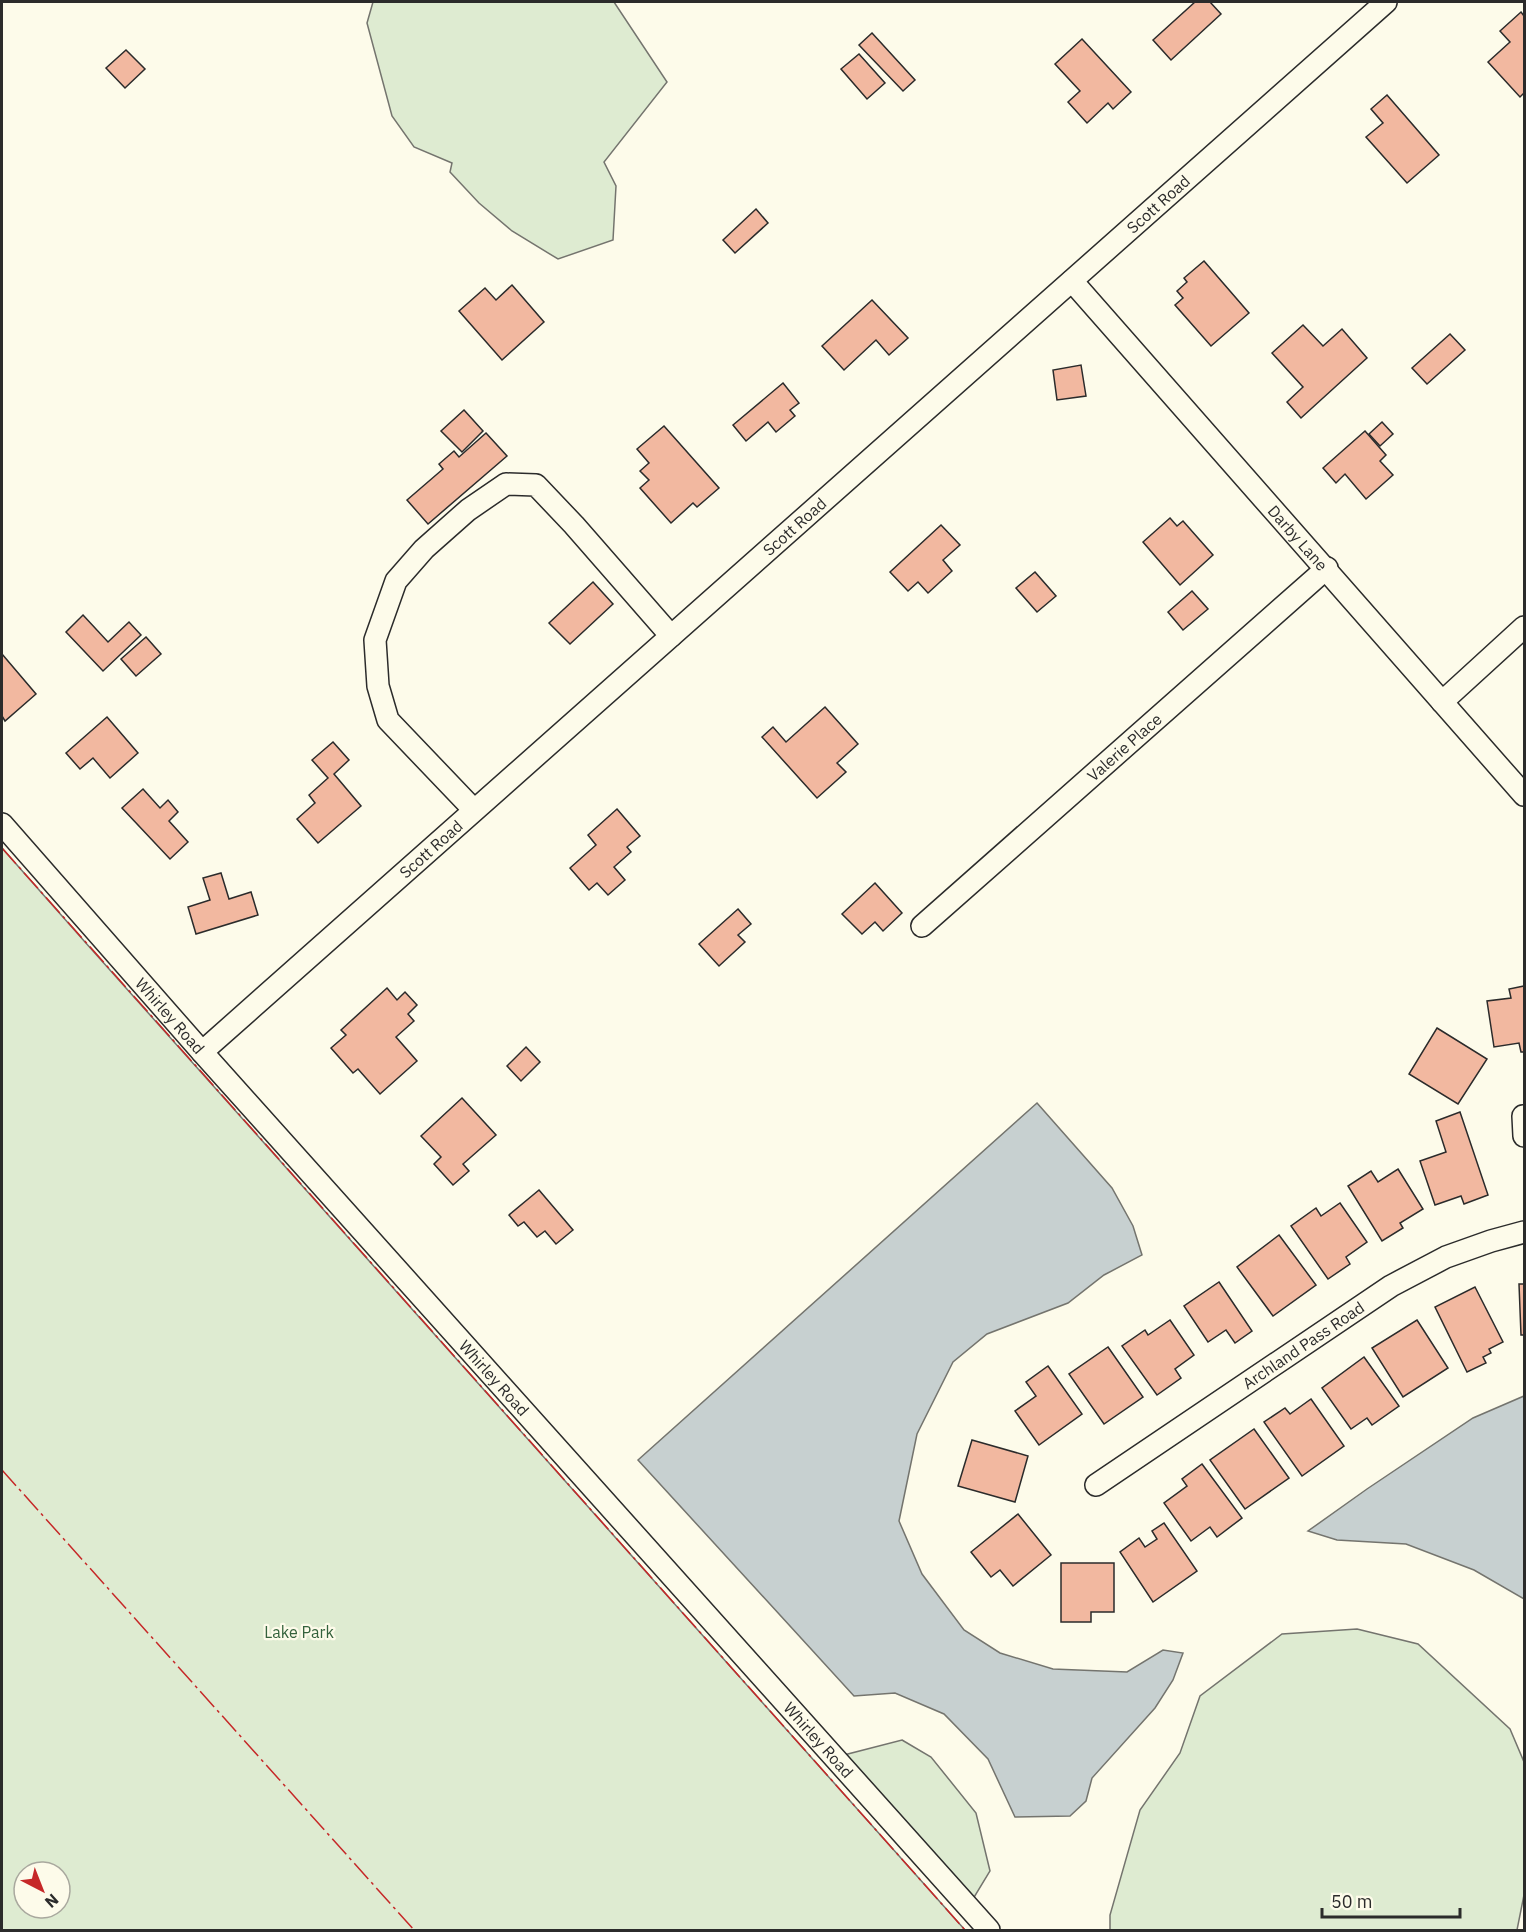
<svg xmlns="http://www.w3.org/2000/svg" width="1526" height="1932" viewBox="0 0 1526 1932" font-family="'IBM Plex Sans',sans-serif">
  <rect width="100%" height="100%" fill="#fdfbea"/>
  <g fill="#deebd1" stroke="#74746e" stroke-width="1.5" fill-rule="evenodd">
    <polygon points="373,2 614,2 667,82 604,162 616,186 613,240 558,259 512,231 479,203 450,172 452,163 414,147 392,116 367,23"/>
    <path d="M2,848L85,942L965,1930H2ZM24,1872H60V1908H24Z"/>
    <polygon points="1357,1629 1418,1644 1510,1729 1524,1762 1524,1895 1517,1930 1110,1930 1110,1915 1140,1810 1180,1753 1200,1696 1282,1634"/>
    <polygon points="902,1740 931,1757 976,1813 990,1871 973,1899 844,1755"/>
  </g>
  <g fill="#c7d0d0" stroke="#74746e" stroke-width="1.5">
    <polygon points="1037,1103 1112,1188 1133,1226 1142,1255 1104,1275 1068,1303 987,1334 953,1362 917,1434 899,1521 922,1574 964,1630 1000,1653 1053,1669 1127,1672 1163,1650 1183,1653 1173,1680 1155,1708 1092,1778 1086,1801 1070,1816 1015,1817 988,1759 944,1714 895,1693 854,1696 638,1460"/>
    <polygon points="1524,1396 1524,1599 1474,1570 1406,1544 1337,1540 1308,1531 1367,1489 1473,1418"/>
  </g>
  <g fill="#f2b8a0" stroke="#2b2b2b" stroke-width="1.5">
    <polygon points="1195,2 1210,2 1221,14 1171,60 1153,40"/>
    <polygon points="1521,12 1524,16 1524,93 1520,97 1488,62 1510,42 1500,31"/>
    <polygon points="872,33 915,80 903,91 859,45"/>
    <polygon points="1082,39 1131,92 1113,109 1108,103 1087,123 1068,102 1080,91 1055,64"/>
    <polygon points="126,50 145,69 125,88 106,68"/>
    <polygon points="859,54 885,83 867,99 841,69"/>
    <polygon points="1387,95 1439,155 1407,183 1366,137 1383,123 1371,109"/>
    <polygon points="756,209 768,223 735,253 723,240"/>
    <polygon points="1204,261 1249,313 1211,346 1175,305 1183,298 1177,291 1187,282 1184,278"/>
    <polygon points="512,285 544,322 502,360 459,311 485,288 496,300"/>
    <polygon points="872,300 908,338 889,355 876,340 844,370 822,346"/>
    <polygon points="1303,325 1323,346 1342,329 1367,358 1301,418 1287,402 1303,387 1272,353"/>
    <polygon points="1450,334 1465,350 1427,384 1412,368"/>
    <polygon points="1081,365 1086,396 1057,400 1053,370"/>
    <polygon points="783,383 799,403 790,410 795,416 776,432 768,422 746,441 733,425"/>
    <polygon points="464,410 483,431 462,452 441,431"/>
    <polygon points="1382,422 1393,434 1380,446 1369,434"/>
    <polygon points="664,426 719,488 697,507 693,503 671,523 640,488 649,480 640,471 649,463 637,449"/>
    <polygon points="1365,431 1386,455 1380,461 1393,475 1366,499 1345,474 1336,483 1323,468"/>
    <polygon points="486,433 507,456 428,524 407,500 443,469 439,464 454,451 459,457"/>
    <polygon points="1170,518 1177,526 1183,521 1213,555 1180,585 1143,542"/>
    <polygon points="941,525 960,545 943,560 952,571 928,593 918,582 908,591 890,572"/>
    <polygon points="1035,572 1056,596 1037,612 1016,588"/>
    <polygon points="593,582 613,604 570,644 549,623"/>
    <polygon points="1192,591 1208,609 1183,630 1168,612"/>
    <polygon points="83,615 108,642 129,622 141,635 103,671 66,632"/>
    <polygon points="146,637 161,654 136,676 121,659"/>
    <polygon points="2,654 36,694 5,721 2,716"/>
    <polygon points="825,707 858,744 837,763 846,772 817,798 762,737 773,727 786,742"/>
    <polygon points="107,717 138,753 110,778 93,758 80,769 66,753"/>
    <polygon points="333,742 349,760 334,774 361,806 318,843 297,819 315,803 309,795 328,778 312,760"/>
    <polygon points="143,789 160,808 168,800 178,812 169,821 188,842 170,859 122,808"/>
    <polygon points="617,809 640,836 627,847 631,852 614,867 625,880 608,895 597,883 589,890 570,868 596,845 588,835"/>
    <polygon points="221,873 229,899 251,892 258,915 196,934 188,907 210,900 203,878"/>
    <polygon points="875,883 902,913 883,931 875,922 862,934 842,914"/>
    <polygon points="738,909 751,924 738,935 745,942 719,966 699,944"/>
    <polygon points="1524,986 1524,1052 1521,1052 1519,1043 1494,1047 1487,1001 1511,998 1509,989"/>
    <polygon points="387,988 397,1000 405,992 417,1005 408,1014 414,1021 396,1037 417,1061 380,1094 358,1069 353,1073 331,1048 346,1035 341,1030"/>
    <polygon points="1437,1028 1487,1059 1458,1104 1409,1074"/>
    <polygon points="526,1047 540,1062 521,1081 507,1066"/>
    <polygon points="462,1098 496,1135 463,1164 469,1171 453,1185 434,1164 441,1157 421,1136"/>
    <polygon points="1460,1112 1488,1195 1464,1204 1461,1196 1435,1205 1420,1161 1446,1152 1436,1121"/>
    <polygon points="1398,1169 1423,1209 1400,1223 1403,1228 1382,1241 1348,1186 1371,1171 1378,1182"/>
    <polygon points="539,1190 573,1230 556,1244 545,1231 537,1237 524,1222 518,1226 509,1215"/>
    <polygon points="1340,1203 1367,1242 1346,1257 1350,1264 1328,1279 1291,1226 1316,1208 1321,1216"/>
    <polygon points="1279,1235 1316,1285 1273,1316 1237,1267"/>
    <polygon points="1219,1282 1252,1331 1235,1343 1226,1330 1208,1342 1184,1306"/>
    <polygon points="1519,1284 1524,1284 1524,1335 1521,1335"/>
    <polygon points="1475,1287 1503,1342 1489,1349 1491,1353 1483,1357 1486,1363 1467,1372 1435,1307"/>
    <polygon points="1170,1320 1194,1355 1175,1369 1181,1378 1157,1395 1122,1346 1145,1330 1148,1335"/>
    <polygon points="1417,1320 1448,1368 1403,1397 1372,1348"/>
    <polygon points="1108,1347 1143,1397 1104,1424 1069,1374"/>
    <polygon points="1364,1357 1399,1406 1372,1425 1367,1418 1351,1429 1322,1388"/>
    <polygon points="1048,1366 1082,1414 1039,1445 1015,1411 1036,1396 1026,1382"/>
    <polygon points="1311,1399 1344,1446 1302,1476 1264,1422 1285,1408 1290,1414"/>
    <polygon points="1254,1429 1289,1478 1245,1509 1210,1460"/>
    <polygon points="972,1440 1028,1456 1015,1502 958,1486"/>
    <polygon points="1202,1464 1242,1518 1217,1537 1210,1527 1191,1541 1164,1503 1187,1486 1182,1479"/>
    <polygon points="1018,1514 1051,1555 1013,1586 1000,1570 991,1577 971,1552"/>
    <polygon points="1164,1523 1197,1571 1153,1602 1120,1552 1139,1538 1145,1547 1157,1539 1152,1531"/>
    <polygon points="1061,1563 1114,1563 1114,1612 1091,1612 1091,1622 1061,1622"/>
  </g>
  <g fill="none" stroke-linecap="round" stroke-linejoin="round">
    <defs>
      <g id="minor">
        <path id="s1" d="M1072,281L1524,795"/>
        <polyline points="1442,702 1524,627"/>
        <polyline points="474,810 388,720 378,686 375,640 396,581 424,549 468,510 506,484 536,485 574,525 671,636"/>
        <path id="s2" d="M2,824L202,1052L989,1930"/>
        <path id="s3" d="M922,926L1327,568"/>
        <path id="s4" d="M202,1052L1386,2"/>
        <polyline points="1523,1116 1524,1136"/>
        <path id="s5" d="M1096,1485L1391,1286L1446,1257L1491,1241L1524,1232"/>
      </g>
    </defs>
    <use href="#minor" stroke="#2b2b2b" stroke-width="24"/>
    <use href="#minor" stroke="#fdfbea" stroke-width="21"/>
    <g stroke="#c62828" stroke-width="1.5" stroke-dasharray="21 4.5 3 4.5" stroke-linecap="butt">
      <polyline points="2,848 965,1930"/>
      <polyline points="2,1470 414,1930"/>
    </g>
  </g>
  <g text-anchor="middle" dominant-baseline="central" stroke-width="4.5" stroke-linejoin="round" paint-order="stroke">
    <g font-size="16" fill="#2b2b2b" stroke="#fdfbea">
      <text stroke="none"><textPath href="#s4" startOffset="1278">Scott Road</textPath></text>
      <text stroke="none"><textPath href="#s4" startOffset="792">Scott Road</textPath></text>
      <text stroke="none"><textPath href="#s1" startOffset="342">Darby Lane</textPath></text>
      <text stroke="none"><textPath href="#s3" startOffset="270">Valerie Place</textPath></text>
      <text stroke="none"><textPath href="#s4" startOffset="306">Scott Road</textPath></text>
      <text stroke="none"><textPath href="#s2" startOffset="255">Whirley Road</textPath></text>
      <text stroke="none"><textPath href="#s5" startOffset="250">Archland Pass Road</textPath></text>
      <text stroke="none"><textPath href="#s2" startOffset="741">Whirley Road</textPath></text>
      <text stroke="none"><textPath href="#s2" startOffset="1227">Whirley Road</textPath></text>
    </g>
    <g font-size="16" fill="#34623c" stroke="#fdfbea">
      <text x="299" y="1632">Lake Park</text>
    </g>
  </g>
  <rect width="1526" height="1932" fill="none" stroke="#2b2b2b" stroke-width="6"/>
  <g transform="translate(42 1890) rotate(138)"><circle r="28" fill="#fdfbea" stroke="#a9a89e" stroke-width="1.5"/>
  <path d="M0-4.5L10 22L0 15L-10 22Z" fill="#c62828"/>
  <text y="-9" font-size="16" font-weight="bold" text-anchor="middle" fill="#2b2b2b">N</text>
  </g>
  <path d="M1322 1908v9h138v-9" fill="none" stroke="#2b2b2b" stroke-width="3"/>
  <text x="1331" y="1908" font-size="18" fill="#2b2b2b" stroke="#fdfbea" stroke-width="4.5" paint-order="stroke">50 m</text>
</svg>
